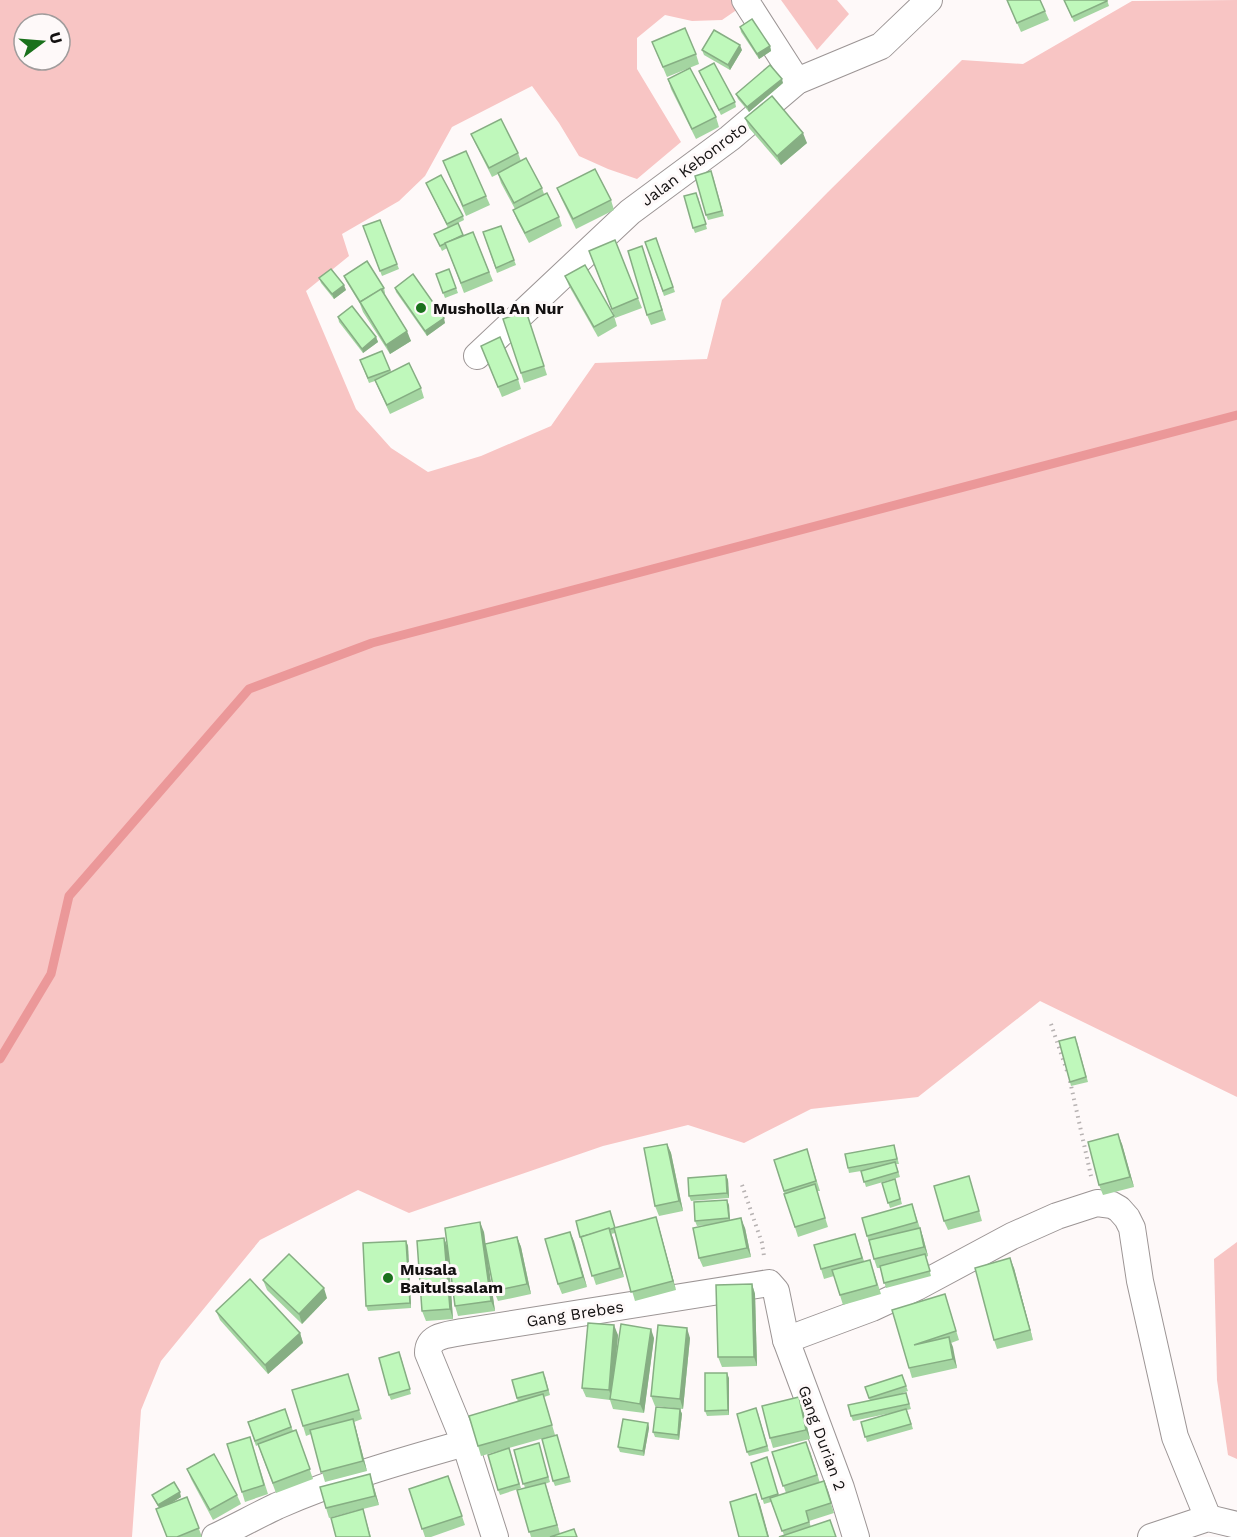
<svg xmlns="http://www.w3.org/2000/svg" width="1237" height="1537" viewBox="0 0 1237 1537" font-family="'Work Sans',sans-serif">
  <rect width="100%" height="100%" fill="#fef9f9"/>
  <g fill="#f8c5c4" fill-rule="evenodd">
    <path d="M0,0H751L722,20L692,21L665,15L637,38V69L681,142L637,179L608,169L579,156L559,123L532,86L452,127L425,176L399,201L342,234L349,256L306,291L356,409L391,448L428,472L481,456L551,426L595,363L707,359L722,300L828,192L962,60L1023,64L1132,1L1237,0V1097L1040,1001L918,1097L811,1109L744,1143L688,1125L603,1146L409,1213L358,1190L260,1240L161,1361L141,1410L132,1537H0ZM24,24H60V60H24Z"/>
    <polygon points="781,0 837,0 849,14 817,50"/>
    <polygon points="1237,1242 1237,1459 1228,1455 1217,1380 1214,1259"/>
  </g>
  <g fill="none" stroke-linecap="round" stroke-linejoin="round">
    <polyline stroke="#eb9899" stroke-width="9" points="0,1059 51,974 69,896 249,689 372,643 1237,415"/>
    <defs>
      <g id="street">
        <polyline points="745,0 797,81"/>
        <polyline points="477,356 630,212 730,138 797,81 881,46 929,0"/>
        <polyline points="786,1340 872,1308 917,1287 1012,1236 1057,1216 1097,1203 1112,1205 1119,1209 1127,1218 1132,1228 1140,1281 1175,1437 1208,1518"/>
        <path d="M215,1537C236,1527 256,1516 277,1506C338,1479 401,1461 465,1443"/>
        <path d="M495,1537L465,1443L428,1353C428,1335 448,1335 462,1332L769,1283L776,1291L786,1340L841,1488L856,1537"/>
        <polyline points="1151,1537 1208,1518 1237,1525"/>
      </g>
    </defs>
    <use href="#street" stroke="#9c9595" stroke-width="28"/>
    <g stroke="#b7b2b2" stroke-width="4" stroke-dasharray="1.5 4.5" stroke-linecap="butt">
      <polyline points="1051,1024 1067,1071"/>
      <polyline points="1070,1081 1091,1176"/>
      <polyline points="742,1185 762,1243 764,1256"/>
    </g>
    <use href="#street" stroke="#fff" stroke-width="26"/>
  </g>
  <g fill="#a4d5a1">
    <polygon points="1007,0 1040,0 1049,20 1021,32"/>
    <polygon points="1064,0 1107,0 1109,6 1074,22"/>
    <polygon points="740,27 770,46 771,51 759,59 741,32"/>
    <polygon points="652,42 696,54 699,64 667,77"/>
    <polygon points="702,50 742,50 730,70 704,55"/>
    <polygon points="699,71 735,102 736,107 721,115"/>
    <polygon points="668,79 716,117 719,127 696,139 671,89"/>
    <polygon points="783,83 749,112 738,99 736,94"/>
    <polygon points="745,118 807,143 781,165 749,128"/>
    <polygon points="471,134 518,153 521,161 542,188 544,194 559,217 562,226 529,243 517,220 513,210 515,209 501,183 498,174 492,177 475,143"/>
    <polygon points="443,161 486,196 490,205 466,216"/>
    <polygon points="713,176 724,216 708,220 706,215"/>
    <polygon points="426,183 463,216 464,220 458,223 463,236 473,232 493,281 464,293 447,248 442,251 434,234 448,228"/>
    <polygon points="557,188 611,200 614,210 576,229 561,198"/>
    <polygon points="698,197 707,229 695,233 693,228"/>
    <polygon points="380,220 399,269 382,276 363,226"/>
    <polygon points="501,226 516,265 497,273 483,232"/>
    <polygon points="656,238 675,292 664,296 645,242"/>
    <polygon points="642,246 666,320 651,325 647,315"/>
    <polygon points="589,251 638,298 642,308 615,318"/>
    <polygon points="449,269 458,293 445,298 436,274"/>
    <polygon points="344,276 384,288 385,293 384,294 411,341 390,354 363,312 360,304 346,281"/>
    <polygon points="565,276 614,316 617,326 598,337 569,286"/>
    <polygon points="319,278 346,290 334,299 321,283"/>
    <polygon points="395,288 445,323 427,336 396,292"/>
    <polygon points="526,311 547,375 524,383 521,373"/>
    <polygon points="338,317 376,337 378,342 363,353 339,322"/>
    <polygon points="481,346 518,379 521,389 502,397"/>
    <polygon points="382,351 391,372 421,388 424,398 390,414 375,381 369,383 360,360"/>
    <polygon points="1077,1042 1088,1082 1071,1086 1070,1082"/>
    <polygon points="667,1144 671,1153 683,1211 659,1216 655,1206"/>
    <polygon points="1122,1144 1134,1187 1103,1195 1099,1185"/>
    <polygon points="894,1145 899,1164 896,1164 900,1177 866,1187 861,1171 867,1170 849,1173 848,1168"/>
    <polygon points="810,1159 820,1191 817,1191 828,1227 798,1237 774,1160"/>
    <polygon points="726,1175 728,1180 729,1198 691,1201 689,1196"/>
    <polygon points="895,1179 902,1204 890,1208 882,1183"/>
    <polygon points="972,1186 982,1221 948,1230 944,1221"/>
    <polygon points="912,1204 923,1237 928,1256 926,1257 931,1276 886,1288 880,1268 877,1268 874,1259 867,1236"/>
    <polygon points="729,1205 730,1220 745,1228 751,1257 703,1267 699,1258 707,1225 697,1226 695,1221"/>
    <polygon points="610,1211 615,1228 659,1227 676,1290 635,1301 615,1233 611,1234 624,1277 596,1285 580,1237"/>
    <polygon points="484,1232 485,1244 517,1237 521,1247 531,1294 498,1301 494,1291 486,1252 495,1311 458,1316 455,1306 448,1254 453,1319 426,1321 422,1311 444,1238 447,1246"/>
    <polygon points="570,1232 587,1287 562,1294 558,1284"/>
    <polygon points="855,1234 864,1261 873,1269 881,1294 843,1305 834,1276 824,1279 821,1269"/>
    <polygon points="406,1241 408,1246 411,1308 368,1311 366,1306"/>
    <polygon points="1014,1268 1033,1340 997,1349 994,1340"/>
    <polygon points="263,1280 327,1298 302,1324 267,1290"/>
    <polygon points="752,1284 755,1294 757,1366 722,1367 718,1357"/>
    <polygon points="945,1294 959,1340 951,1343 957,1368 912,1378 909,1368"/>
    <polygon points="216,1311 300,1333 303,1343 268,1374 220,1320"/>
    <polygon points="618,1335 616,1358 654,1338 644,1413 613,1409 610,1400 586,1397 582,1388"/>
    <polygon points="690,1338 683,1409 655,1406 651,1396"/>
    <polygon points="401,1357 411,1394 391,1400 389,1395"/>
    <polygon points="902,1375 908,1391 897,1395 906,1393 911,1409 907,1410 913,1429 867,1442 861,1422 891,1413 853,1421 851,1416 870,1401 865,1387"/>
    <polygon points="545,1376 550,1395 544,1397 555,1435 481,1456 478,1446 518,1402 512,1380"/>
    <polygon points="729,1378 729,1415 707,1416 705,1411"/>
    <polygon points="351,1384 362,1419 354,1422 367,1471 325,1482 311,1434 306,1436 303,1426"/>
    <polygon points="799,1397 802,1406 810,1439 773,1448 770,1438"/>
    <polygon points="285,1409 293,1431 296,1430 313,1479 276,1493 258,1445 256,1446 248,1422"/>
    <polygon points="680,1409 682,1414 679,1440 655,1437 653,1432"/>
    <polygon points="758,1413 769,1451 749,1456 747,1452"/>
    <polygon points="648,1423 649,1428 644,1456 620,1452 618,1447"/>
    <polygon points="557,1435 571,1482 555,1486 553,1481"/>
    <polygon points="250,1437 268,1494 245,1502 242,1492"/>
    <polygon points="509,1448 521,1488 500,1495 498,1490"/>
    <polygon points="540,1448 550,1482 545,1484 560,1534 577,1537 531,1537 517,1490 525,1488 514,1450"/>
    <polygon points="810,1451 820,1483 824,1481 834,1513 809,1521 811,1527 784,1535 771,1502 764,1504 751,1463 779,1495 786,1493 772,1452"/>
    <polygon points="187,1469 237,1495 241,1504 213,1520 191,1479"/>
    <polygon points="448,1476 465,1525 431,1537 425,1537 409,1489"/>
    <polygon points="373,1484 379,1505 363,1509 371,1537 336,1537 358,1510 329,1518 326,1508"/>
    <polygon points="152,1495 181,1497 171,1503 187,1497 202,1537 167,1537 159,1508"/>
  </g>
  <g fill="#86ae83">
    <polygon points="740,45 742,50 730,70 728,65"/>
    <polygon points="770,46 771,51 759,59 757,54"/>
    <polygon points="782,79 783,83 749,112 747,107"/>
    <polygon points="803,133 807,143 781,165 777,156"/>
    <polygon points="344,285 346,290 334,299 332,294"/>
    <polygon points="444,318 445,323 427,336 425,331"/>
    <polygon points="407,331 411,341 390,354 386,345"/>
    <polygon points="376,337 378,342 363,353 362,349"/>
    <polygon points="1118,1134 1122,1144 1134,1187 1130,1177"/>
    <polygon points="667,1144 671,1153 683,1211 679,1201"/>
    <polygon points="726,1175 728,1180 729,1198 727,1193"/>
    <polygon points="727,1200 729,1205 730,1223 729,1218"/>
    <polygon points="656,1217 659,1227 676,1290 673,1281"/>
    <polygon points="741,1218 745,1228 751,1257 747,1248"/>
    <polygon points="480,1222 484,1232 495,1311 491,1301"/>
    <polygon points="609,1228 613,1238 624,1277 620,1268"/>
    <polygon points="920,1228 923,1237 928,1256 924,1247"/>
    <polygon points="570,1232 574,1241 587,1287 583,1277"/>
    <polygon points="517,1237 521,1247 531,1294 527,1284"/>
    <polygon points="444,1238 448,1248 453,1319 450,1309"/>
    <polygon points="406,1241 408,1246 411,1308 410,1303"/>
    <polygon points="1010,1258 1014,1268 1033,1340 1030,1330"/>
    <polygon points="752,1284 755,1294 757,1366 754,1357"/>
    <polygon points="324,1288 327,1298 302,1324 299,1314"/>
    <polygon points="614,1325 618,1335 612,1400 609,1390"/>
    <polygon points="687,1328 690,1338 683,1409 680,1399"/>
    <polygon points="651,1329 654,1338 644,1413 640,1404"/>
    <polygon points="300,1333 303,1343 268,1374 265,1365"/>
    <polygon points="949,1337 953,1347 957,1368 953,1359"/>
    <polygon points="727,1373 729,1378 729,1415 728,1410"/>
    <polygon points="799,1397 802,1406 810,1439 806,1430"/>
    <polygon points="680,1409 682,1414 679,1440 678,1435"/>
    <polygon points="353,1419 356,1429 367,1471 363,1461"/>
    <polygon points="648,1423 649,1428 644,1456 643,1451"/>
    <polygon points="370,1474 373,1484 379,1505 375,1496"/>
    <polygon points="545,1483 548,1492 560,1534 557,1525"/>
    <polygon points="180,1492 181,1497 160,1510 158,1505"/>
    <polygon points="756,1494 760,1504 769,1537 768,1537"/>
  </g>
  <g fill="#bff8bb" stroke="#86ae83" stroke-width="1.5">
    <polygon points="1007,0 1040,0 1045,11 1017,23"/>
    <polygon points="1064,0 1107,0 1107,1 1072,17"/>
    <polygon points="752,19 770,46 757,54 740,27"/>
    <polygon points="685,28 696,54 663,67 652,42"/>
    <polygon points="714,30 740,45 728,65 702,50"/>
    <polygon points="714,63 735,102 719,110 699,71"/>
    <polygon points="770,65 782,79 747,107 736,94"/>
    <polygon points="690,68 716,117 692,129 668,79"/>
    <polygon points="772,96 803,133 777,156 745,118"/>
    <polygon points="501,119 518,153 489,168 471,134"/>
    <polygon points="466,151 486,196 463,206 443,161"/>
    <polygon points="526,158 542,188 514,203 498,173"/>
    <polygon points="595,169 611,200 573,219 557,188"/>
    <polygon points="711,171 722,211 706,215 695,176"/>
    <polygon points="441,175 463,216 447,224 426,183"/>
    <polygon points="547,193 559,217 525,233 513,210"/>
    <polygon points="696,193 706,224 693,228 684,196"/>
    <polygon points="380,220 397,264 380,271 363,226"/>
    <polygon points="458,223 463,235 440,246 434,234"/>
    <polygon points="501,226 514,260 496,268 483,232"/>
    <polygon points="473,232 489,272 461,283 445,243"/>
    <polygon points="656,238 673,287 663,291 645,242"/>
    <polygon points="615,240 638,298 612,309 589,251"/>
    <polygon points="642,246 662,310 647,315 628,251"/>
    <polygon points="367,261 384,288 360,302 344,276"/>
    <polygon points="585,265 614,316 594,327 565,276"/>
    <polygon points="331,269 344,285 332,294 319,278"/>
    <polygon points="449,269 456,288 443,293 436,274"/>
    <polygon points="413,274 444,318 425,331 395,288"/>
    <polygon points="381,289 407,331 386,345 360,302"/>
    <polygon points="352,306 376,337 362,349 338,317"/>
    <polygon points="526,311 544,366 521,373 503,319"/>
    <polygon points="500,337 518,379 498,387 481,346"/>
    <polygon points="382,351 390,370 368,378 360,360"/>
    <polygon points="409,363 421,388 387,405 375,380"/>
    <polygon points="1075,1037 1086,1077 1070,1082 1059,1041"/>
    <polygon points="1118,1134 1130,1177 1099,1185 1088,1142"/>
    <polygon points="667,1144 679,1201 655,1206 644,1148"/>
    <polygon points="894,1145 897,1159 848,1168 845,1154"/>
    <polygon points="807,1149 816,1181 784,1191 774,1160"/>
    <polygon points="895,1162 898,1172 864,1182 861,1171"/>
    <polygon points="726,1175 727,1193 689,1196 688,1178"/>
    <polygon points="969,1176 979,1211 944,1221 934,1186"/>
    <polygon points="895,1179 900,1199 888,1203 882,1183"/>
    <polygon points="815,1184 825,1218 795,1227 784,1194"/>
    <polygon points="727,1200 729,1218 695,1221 694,1202"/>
    <polygon points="912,1204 917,1222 867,1236 862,1218"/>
    <polygon points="610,1211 615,1228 580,1237 576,1221"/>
    <polygon points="656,1217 673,1281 631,1292 614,1228"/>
    <polygon points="741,1218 747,1248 699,1258 693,1228"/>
    <polygon points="480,1222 491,1301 455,1306 445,1228"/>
    <polygon points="609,1228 620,1268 592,1276 581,1237"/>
    <polygon points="920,1228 924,1247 874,1259 869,1240"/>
    <polygon points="570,1232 583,1277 558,1284 545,1239"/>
    <polygon points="855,1234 862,1258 821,1269 814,1245"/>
    <polygon points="517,1237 527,1284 494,1291 485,1244"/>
    <polygon points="444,1238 450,1309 422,1311 417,1241"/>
    <polygon points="406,1241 410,1303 366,1306 363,1243"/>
    <polygon points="289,1254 324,1288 299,1314 263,1280"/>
    <polygon points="925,1254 930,1271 884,1283 880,1266"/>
    <polygon points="1010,1258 1030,1330 994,1340 975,1268"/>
    <polygon points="870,1260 877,1285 840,1295 832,1270"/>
    <polygon points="250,1279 300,1333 265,1365 216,1311"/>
    <polygon points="752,1284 754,1357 718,1357 716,1285"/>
    <polygon points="945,1294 956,1331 914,1345 949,1337 953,1359 909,1368 892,1310"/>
    <polygon points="588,1323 614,1325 609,1390 582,1388"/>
    <polygon points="621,1324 651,1329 640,1404 610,1399"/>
    <polygon points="658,1325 687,1328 680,1399 651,1396"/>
    <polygon points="399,1352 410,1389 389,1395 379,1358"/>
    <polygon points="543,1372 548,1390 517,1398 512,1380"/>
    <polygon points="705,1373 727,1373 728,1410 705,1411"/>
    <polygon points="348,1374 359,1410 303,1426 292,1390"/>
    <polygon points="902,1375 906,1386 869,1398 865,1387"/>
    <polygon points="906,1393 909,1404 851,1416 848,1405"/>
    <polygon points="543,1394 552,1425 478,1446 469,1416"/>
    <polygon points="799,1397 806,1430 770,1438 762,1406"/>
    <polygon points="656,1407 680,1409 678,1435 653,1432"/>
    <polygon points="756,1408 767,1446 747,1452 737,1414"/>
    <polygon points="285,1409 291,1427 255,1441 248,1422"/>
    <polygon points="906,1409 911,1424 865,1437 861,1422"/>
    <polygon points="353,1419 363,1461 321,1472 310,1430"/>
    <polygon points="623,1419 648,1423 643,1451 618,1447"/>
    <polygon points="296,1430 310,1469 273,1483 258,1444"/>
    <polygon points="557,1435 569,1477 553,1481 542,1439"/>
    <polygon points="250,1437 264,1485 242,1492 227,1444"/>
    <polygon points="806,1442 817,1475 783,1486 772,1452"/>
    <polygon points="539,1443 548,1477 523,1484 514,1450"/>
    <polygon points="509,1448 519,1484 498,1490 488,1455"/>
    <polygon points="214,1454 237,1495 210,1510 187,1469"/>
    <polygon points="767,1457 778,1494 762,1499 751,1463"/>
    <polygon points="370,1474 375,1496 326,1508 320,1487"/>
    <polygon points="448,1476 462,1516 422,1529 409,1489"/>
    <polygon points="824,1481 831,1503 806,1511 809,1522 782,1531 770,1498"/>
    <polygon points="174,1482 180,1492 158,1505 152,1495"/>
    <polygon points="545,1483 557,1525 529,1532 517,1490"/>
    <polygon points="756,1494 768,1537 739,1537 730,1502"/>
    <polygon points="187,1497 199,1528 177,1537 167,1537 156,1509"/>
    <polygon points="363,1509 370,1537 336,1537 331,1518"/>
    <polygon points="830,1520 836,1537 779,1537"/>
    <polygon points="574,1529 577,1537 550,1537"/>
  </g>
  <g fill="#1a711c" stroke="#fef9f9" stroke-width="2">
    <circle cx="421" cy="308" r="6"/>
    <circle cx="388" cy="1278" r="6"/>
  </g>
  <g text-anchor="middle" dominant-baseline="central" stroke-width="6" stroke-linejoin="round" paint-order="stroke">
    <g font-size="16" fill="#131111" stroke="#fef9f9">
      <text transform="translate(694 164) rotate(-37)">Jalan Kebonroto</text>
      <text transform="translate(575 1314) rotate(-9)">Gang Brebes</text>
      <text transform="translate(822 1438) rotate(70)">Gang Durian 2</text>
    </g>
    <g font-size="16" font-weight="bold" fill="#131111" stroke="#fef9f9" text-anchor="start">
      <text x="433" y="308">Musholla An Nur</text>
      <text x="400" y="1269">Musala<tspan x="400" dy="18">Baitulssalam</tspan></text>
    </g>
  </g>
  <g transform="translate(42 42) rotate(74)"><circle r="28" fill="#fef9f9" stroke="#a09c9c" stroke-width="1.5"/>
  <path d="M0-4.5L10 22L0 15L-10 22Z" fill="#1a711c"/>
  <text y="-9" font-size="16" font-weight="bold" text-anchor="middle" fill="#131111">U</text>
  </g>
</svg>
